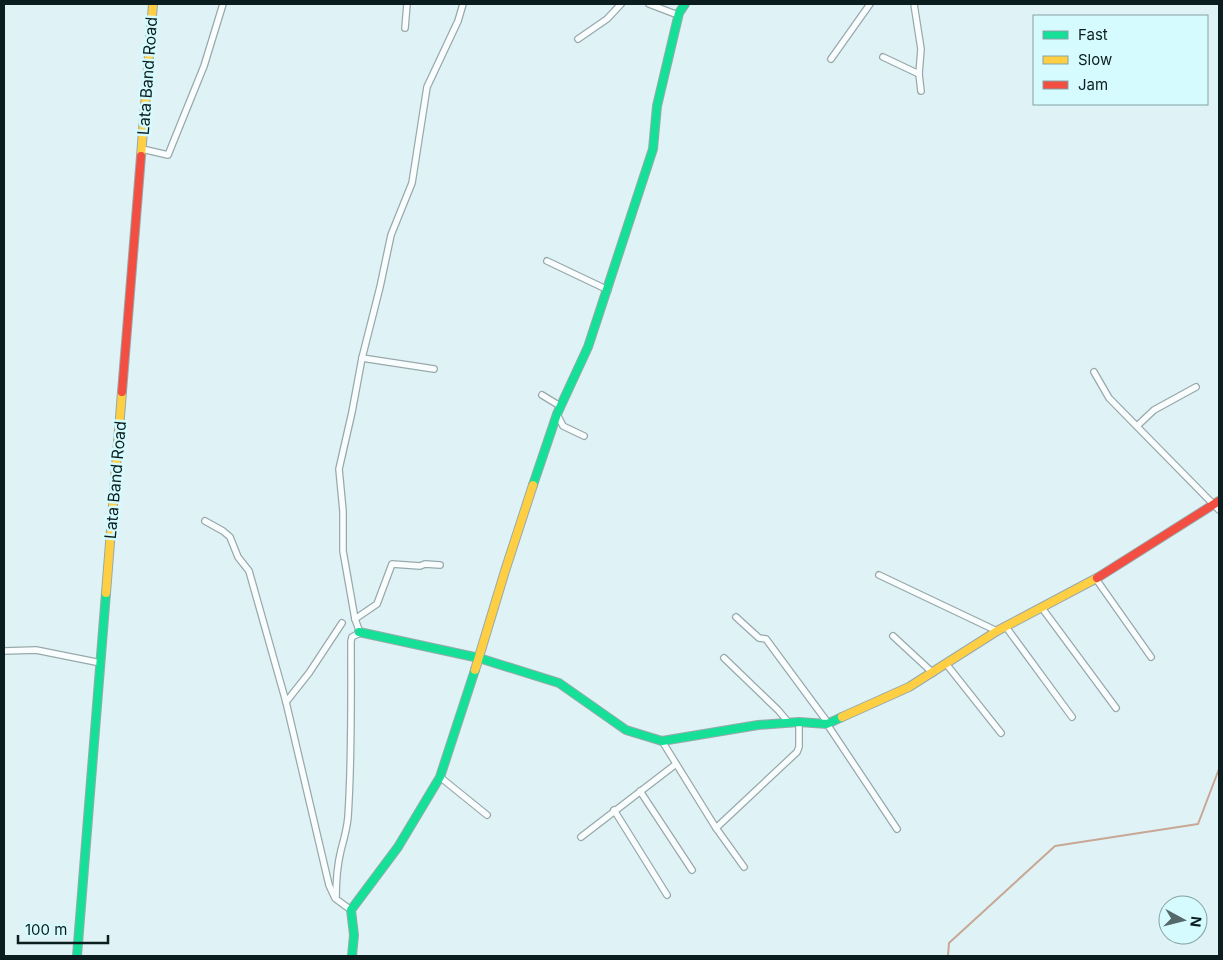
<svg xmlns="http://www.w3.org/2000/svg" width="1223" height="960" viewBox="0 0 1223 960" font-family="Inter,sans-serif">
  <rect width="100%" height="100%" fill="#dff3f6"/>
  <g fill="none" stroke-linecap="round" stroke-linejoin="round">
    <polyline stroke="#c8a795" stroke-width="2" points="948,956 949,943 1055,846 1198,824 1219,769"/>
    <defs>
      <g id="street">
        <polyline points="649,4 678,15"/>
        <polyline points="914,4 921,49 919,74 921,91"/>
        <polyline points="405,28 407,4"/>
        <polyline points="578,39 607,19 621,4"/>
        <polyline points="883,57 919,74"/>
        <polyline points="831,59 870,4"/>
        <polyline points="142,149 168,155 204,66 223,4"/>
        <polyline points="547,261 608,290"/>
        <polyline points="362,358 434,369"/>
        <polyline points="1094,372 1109,398 1219,510"/>
        <polyline points="542,395 560,406"/>
        <polyline points="557,414 563,426 584,436"/>
        <polyline points="1137,426 1154,410 1196,387"/>
        <polyline points="205,521 223,531 230,537 238,557 249,571 286,702 329,885 335,898"/>
        <polyline points="879,575 997,631"/>
        <polyline points="1096,579 1151,657"/>
        <polyline points="1042,608 1116,708"/>
        <polyline points="736,617 759,638 766,639 828,723"/>
        <polyline points="355,619 377,604 392,564 420,566 425,564 440,565"/>
        <polyline points="1006,627 1072,717"/>
        <polyline points="893,636 933,673"/>
        <polyline points="4,651 36,650 101,663"/>
        <polyline points="724,658 778,710 789,723"/>
        <polyline points="947,665 1001,733"/>
        <polyline points="286,702 309,673 342,623"/>
        <polyline points="827,724 897,829"/>
        <polyline points="662,741 716,828 744,867"/>
        <polyline points="440,777 487,815"/>
        <polyline points="640,791 692,870"/>
        <polyline points="614,810 667,895"/>
        <polyline points="716,828 797,752 799,747 799,722"/>
        <polyline points="581,837 676,764"/>
        <path d="M351,910L336,899C336,883 337,866 341,850C344,839 347,829 348,817C352,758 351,700 351,641L352,637L358,634L359,630L355,619L343,551V511L339,469L352,412L362,358L380,287L391,235L412,183L427,87L458,21L463,4"/>
      </g>
      <g id="fast">
        <polyline points="533,485 557,414 588,347 653,149 657,106 679,13 685,4"/>
        <polyline points="359,632 479,658 559,683 626,730 662,741 758,725 799,722 827,724 842,717"/>
        <polyline points="77,956 106,593"/>
        <polyline points="352,956 354,935 351,910 398,847 440,777 475,670"/>
      </g>
      <g id="slow">
        <polyline points="141,156 153,4"/>
        <polyline points="106,593 122,392"/>
        <polyline points="475,670 505,571 533,485"/>
        <polyline points="842,717 909,687 997,631 1097,578"/>
      </g>
      <g id="jam">
        <polyline points="122,392 141,156"/>
        <polyline points="1097,578 1219,501"/>
      </g>
    </defs>
    <use href="#street" stroke="#98a9ab" stroke-width="8"/>
    <use href="#fast" stroke="#98a9ab" stroke-width="10"/>
    <use href="#slow" stroke="#98a9ab" stroke-width="10"/>
    <use href="#jam" stroke="#98a9ab" stroke-width="10"/>
    <use href="#street" stroke="#fafdfe" stroke-width="5.5"/>
    <use href="#fast" stroke="#16e098" stroke-width="8"/>
    <use href="#slow" stroke="#ffcf43" stroke-width="8"/>
    <use href="#jam" stroke="#f24e42" stroke-width="8"/>
  </g>
  <g text-anchor="middle" dominant-baseline="central" stroke-width="5" stroke-linejoin="round" paint-order="stroke">
    <g font-size="16" fill="#0b1d1e" stroke="#d6fbff">
      <text transform="translate(147 76) rotate(-86)">Lata Band Road</text>
      <text transform="translate(115 480) rotate(-85)">Lata Band Road</text>
    </g>
  </g>
  <rect width="1223" height="960" fill="none" stroke="#0b1d1e" stroke-width="10"/>
  <rect x="1033" y="15" width="175" height="90" fill="#d6fbff" stroke="#85a2a5"/>
  <rect x="1043" y="31" width="25" height="8" fill="#16e098" stroke="#85a2a5"/>
  <text x="1078" y="40" font-size="15" fill="#0b1d1e">Fast</text>
  <rect x="1043" y="56" width="25" height="8" fill="#ffcf43" stroke="#85a2a5"/>
  <text x="1078" y="65" font-size="15" fill="#0b1d1e">Slow</text>
  <rect x="1043" y="81" width="25" height="8" fill="#f24e42" stroke="#85a2a5"/>
  <text x="1078" y="90" font-size="15" fill="#0b1d1e">Jam</text>
  <g transform="translate(1183 920) rotate(97)"><circle r="24" fill="#d6fbff" stroke="#85a2a5"/>
  <path d="M0-4L9 19L0 12L-9 19Z" fill="#55686a"/>
  <text y="-8" font-size="14" font-weight="bold" text-anchor="middle" fill="#0b1d1e">N</text>
  </g>
  <path d="M18 935v8h90v-8" fill="none" stroke="#0b1d1e" stroke-width="2.5"/>
  <text x="25" y="935" font-size="15" fill="#0b1d1e" stroke="#d6fbff" stroke-width="4" paint-order="stroke">100 m</text>
</svg>
